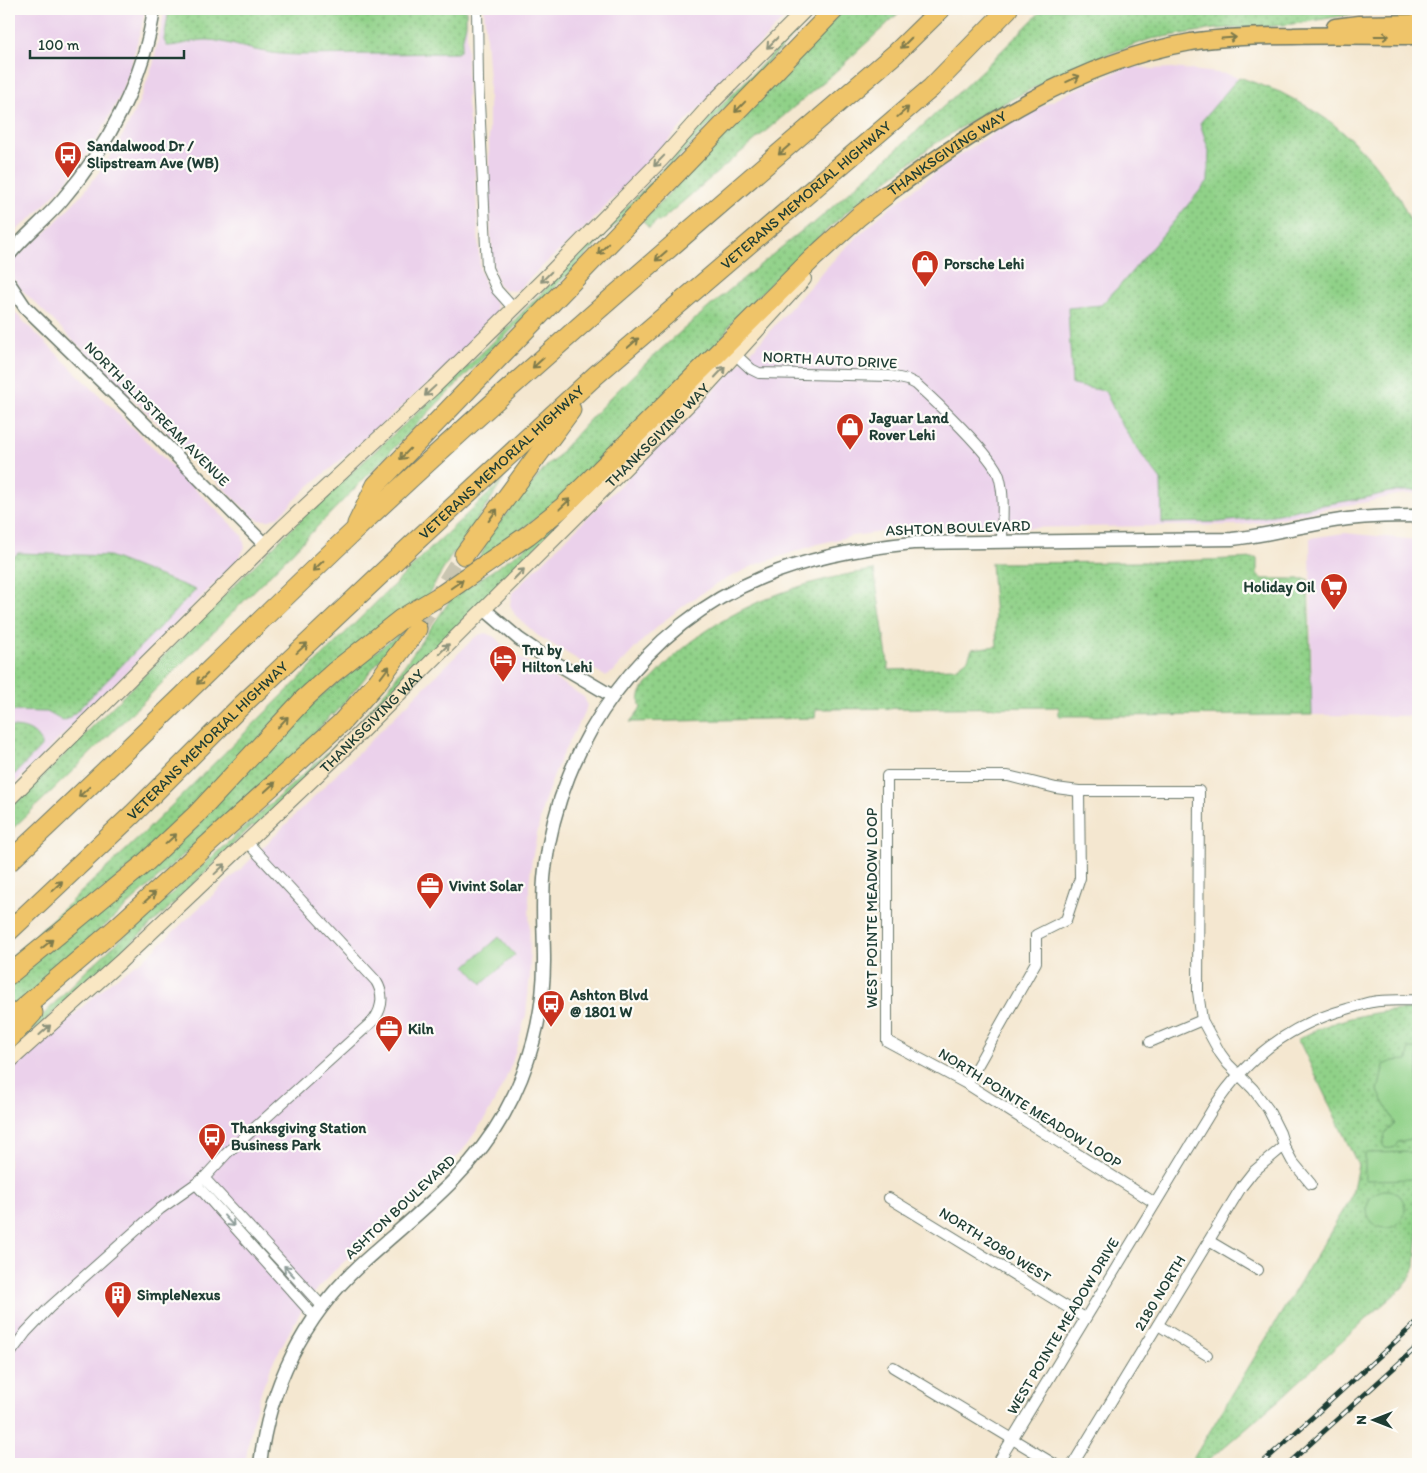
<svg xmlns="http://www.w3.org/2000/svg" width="1427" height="1473" viewBox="0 0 1427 1473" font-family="Itim,sans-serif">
  <defs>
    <pattern id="grass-dots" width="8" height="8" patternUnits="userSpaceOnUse" patternTransform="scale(1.25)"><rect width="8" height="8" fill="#90d188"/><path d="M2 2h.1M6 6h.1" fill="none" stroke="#75ab70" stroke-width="1.8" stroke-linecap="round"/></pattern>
  </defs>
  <rect width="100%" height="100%" fill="#fdfcf7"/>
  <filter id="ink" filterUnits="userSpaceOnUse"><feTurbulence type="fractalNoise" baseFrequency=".02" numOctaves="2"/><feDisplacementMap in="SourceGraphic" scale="10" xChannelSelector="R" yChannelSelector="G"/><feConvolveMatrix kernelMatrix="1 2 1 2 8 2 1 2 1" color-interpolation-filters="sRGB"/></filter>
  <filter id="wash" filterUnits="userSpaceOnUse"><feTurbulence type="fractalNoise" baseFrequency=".0096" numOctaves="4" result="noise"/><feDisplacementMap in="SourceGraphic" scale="20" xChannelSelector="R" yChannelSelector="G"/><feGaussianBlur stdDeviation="1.12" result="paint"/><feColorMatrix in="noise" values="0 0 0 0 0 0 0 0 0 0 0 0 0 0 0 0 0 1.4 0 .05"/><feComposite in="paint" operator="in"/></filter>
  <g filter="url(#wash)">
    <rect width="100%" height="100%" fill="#f4e7d0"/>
    <g fill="#ebd1eb">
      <polygon points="9,9 145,9 141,29 128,76 120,96 98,138 70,177 34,216 9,236"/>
      <polygon points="165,9 467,9 467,104 475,175 480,270 485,285 496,304 497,312 496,317 452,362 342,459 308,487 279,516 270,520 259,520 252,516 20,288 12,277 11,271 14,259 45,233 83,193 103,167 124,133 137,107 153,65"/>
      <polygon points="484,9 793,9 588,225 548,261 520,288 514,291 505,290 498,284 492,260 489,192 489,79"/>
      <polygon points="1130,66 1152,69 1172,68 1227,74 1280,92 1308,107 1332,123 1353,141 1372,161 1399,198 1418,236 1418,493 1396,495 1367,502 1329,508 1262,522 1239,525 920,529 890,531 852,536 818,544 755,565 718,583 690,601 665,620 641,642 613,672 605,676 537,635 515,615 510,605 512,593 688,417 738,366 840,253 882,214 945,165 1007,124 1078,88"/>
      <polygon points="9,307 242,535 245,547 239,559 9,789"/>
      <polygon points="1344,533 1418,540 1418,716 1312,715 1310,538"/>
      <polygon points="485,633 495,637 507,650 584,697 587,704 585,712 560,759 543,805 532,859 529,885 530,975 526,1015 512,1063 504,1083 486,1117 463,1150 449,1166 333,1272 316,1290 298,1316 272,1364 261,1392 253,1418 245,1464 9,1464 9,1073 109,983 145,958 243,867 474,638 479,635"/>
    </g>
    <g fill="url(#grass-dots)" stroke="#58875e">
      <path d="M169,9H466V24L460,51L457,53L301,55C284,55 268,53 251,49C237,46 223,41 209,40C195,39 182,46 167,46L164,40Z"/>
      <path d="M817,9H819C737,93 658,181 576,266C515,328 451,388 391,451C266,580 139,708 9,832V810L310,510L448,385L497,338L646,187L709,118Z"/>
      <polygon points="844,9 903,9 835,72 659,222 658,220 649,228 643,221 737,120"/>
      <path d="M1043,9H1418L1376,10L1301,23L1265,27L1214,29L1151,39L1108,54L1039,85L979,116L930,147L849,210L793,261L731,323L716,347L559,501L475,564L485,548L483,546L498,524L551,461L553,462C626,371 720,298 810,224L812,225C891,155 970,85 1043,9Z"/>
      <polygon points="1239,77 1280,92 1308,107 1332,123 1353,141 1372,161 1388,182 1399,198 1418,236 1418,490 1389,492 1365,498 1315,506 1259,518 1219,522 1162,523 1161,480 1141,454 1120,422 1105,391 1072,385 1068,308 1101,305 1123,282 1208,181 1209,151 1200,123"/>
      <polygon points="504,479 455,553 453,553 426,598 160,843 9,966 9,959 141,836 426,553"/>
      <polygon points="563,518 564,519 255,827 253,825 164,913 9,1053 9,1050 86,971 354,728 390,686 451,599 518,553"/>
      <polygon points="18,553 109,556 196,590 70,718 63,721 47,712 9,711 9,561"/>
      <path d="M1257,558V574L1263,579H1308L1312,715L1059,716V707L816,709L815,718L630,722L641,708C635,692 647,685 658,673C713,612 795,581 874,570L889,670L956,668L968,659L972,649L997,646L991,563L1153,562Z"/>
      <polygon points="403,632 334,715 332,714 298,752 9,1012 9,980 324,694 384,645"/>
      <path d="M9,727C23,727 33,729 41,742V747L9,780Z"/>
      <path d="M1401,1010H1418V1232L1415,1267L1410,1278L1402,1288L1365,1320L1280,1399L1204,1464H1190L1351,1198L1358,1165L1301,1045L1297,1040C1329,1021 1364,1013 1401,1010Z"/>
    </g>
    <g fill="#90d188" stroke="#58875e">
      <polygon points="499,937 515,955 482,984 466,966"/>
      <path d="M1409,1049H1418V1137L1398,1142C1395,1148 1392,1149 1385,1148L1383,1145C1383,1135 1388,1129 1395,1123L1378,1091L1384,1065L1393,1061L1408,1060Z"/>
      <polygon points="1418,1152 1418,1179 1365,1180 1365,1153"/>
      <circle cx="1386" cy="1209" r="19"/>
    </g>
  </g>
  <g filter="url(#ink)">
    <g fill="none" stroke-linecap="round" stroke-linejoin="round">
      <polyline stroke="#c9c5b1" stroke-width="19" stroke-dasharray="19 9" stroke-linecap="butt" points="417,629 464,555"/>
      <defs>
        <g id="minor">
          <polyline points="477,9 478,81 487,268 497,290 514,309"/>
          <path d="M736,355L751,369L759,373L890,376L908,380L916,384C934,400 993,456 999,476C1005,496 1002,521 1002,542"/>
          <polyline points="1150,1042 1202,1020"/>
          <polyline points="967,1084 1036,962 1036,935 1066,920 1080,878 1079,791"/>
          <polyline points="204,1178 322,1306"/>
          <polyline points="196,1184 314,1316"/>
          <polyline points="889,1198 1085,1318"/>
          <polyline points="1155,1203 967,1084 887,1041 887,776 1008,776 1056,788 1079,791 1199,791 1198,992 1202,1020 1220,1053 1228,1064 1253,1089 1268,1109 1280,1133 1284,1146 1292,1161 1311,1184"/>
          <polyline points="1209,1241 1258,1270"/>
          <polyline points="1158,1325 1207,1355"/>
          <path d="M9,1355L26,1332L49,1308L160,1209L204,1178L227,1153L374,1020C383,1007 384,994 376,981L248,843"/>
          <polyline points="893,1367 1054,1464"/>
          <path d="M997,1464L1212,1110C1244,1060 1288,1025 1347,1009C1355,1007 1364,1003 1372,1002C1387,999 1403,1001 1418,1000"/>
          <polyline points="1073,1464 1242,1186 1253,1172 1284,1146"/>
        </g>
        <g id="tertiary">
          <path d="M9,255C25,235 45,220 62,200C108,147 144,79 154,9"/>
          <polyline points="9,283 25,307 128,407 265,545"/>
          <polyline points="484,609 519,639 544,656 612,696"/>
          <path d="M260,1464C269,1387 303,1318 360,1265C411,1218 469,1177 504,1114C530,1068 544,1014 544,961C544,930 541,899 545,869C560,741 644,626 763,577C811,557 862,548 913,543L1232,539C1269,535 1305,525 1341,520C1367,516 1393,516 1418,516"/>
        </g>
        <g id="secondary">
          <polyline points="9,799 283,527 433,388 550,273 662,159 711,104 806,9"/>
          <path id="s1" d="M9,1062L120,962L331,762L700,393L804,279"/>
        </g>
        <g id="trunk">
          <polyline points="1335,27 1359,24 1418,23"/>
          <path id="s2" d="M886,195C978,127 1077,62 1191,42C1225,37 1259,36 1293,36C1335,35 1377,36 1418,36"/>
        </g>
        <g id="motorway">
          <polyline points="357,524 376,485 835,9"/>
          <polyline points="464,555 571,410"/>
          <path d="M9,862C125,754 237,642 353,532C528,366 713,211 896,53L941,9"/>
          <path id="s3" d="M9,931L133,814L241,706L414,543L596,375L931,88L1008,9"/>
          <polyline points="9,975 145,863 196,815 305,698 334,672 401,619 443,594 528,535 563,507 813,258 858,217 886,195"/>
          <polyline points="9,1020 114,930 341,723 378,681 417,629"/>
          <polyline points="9,1039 33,1013"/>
        </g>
      </defs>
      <use href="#minor" stroke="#6a786b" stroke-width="12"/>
      <use href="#tertiary" stroke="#6a786b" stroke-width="15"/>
      <use href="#secondary" stroke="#6a786b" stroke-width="16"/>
      <use href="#trunk" stroke="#6a786b" stroke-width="19"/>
      <use href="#motorway" stroke="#6a786b" stroke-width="21"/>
      <use href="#minor" stroke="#fff" stroke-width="10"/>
      <use href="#tertiary" stroke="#fff" stroke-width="12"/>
      <use href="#secondary" stroke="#f9e7c3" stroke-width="14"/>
      <use href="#trunk" stroke="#efc469" stroke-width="16"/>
      <use href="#motorway" stroke="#efc469" stroke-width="19"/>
      <defs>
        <g id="rail">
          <polyline points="1261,1464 1418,1321"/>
          <polyline points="1288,1464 1418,1346"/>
        </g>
      </defs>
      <use href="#rail" stroke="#1f3d34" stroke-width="5"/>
      <use href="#rail" stroke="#fdfcf7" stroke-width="3" stroke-dasharray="9" stroke-linecap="butt"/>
    </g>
    <defs><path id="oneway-shaft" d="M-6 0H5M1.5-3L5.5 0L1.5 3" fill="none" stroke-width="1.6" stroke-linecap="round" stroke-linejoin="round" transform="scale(1.25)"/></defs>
    <g stroke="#7d7a4c">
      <use href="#oneway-shaft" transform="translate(1382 36)"/>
      <use href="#oneway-shaft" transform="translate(1229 38) rotate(-4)"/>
      <use href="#oneway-shaft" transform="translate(906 43) rotate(135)"/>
      <use href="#oneway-shaft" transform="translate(1073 79) rotate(-25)"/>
      <use href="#oneway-shaft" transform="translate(740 107) rotate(134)"/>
      <use href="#oneway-shaft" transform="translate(903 112) rotate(-41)"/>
      <use href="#oneway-shaft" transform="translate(784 150) rotate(139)"/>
      <use href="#oneway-shaft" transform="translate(603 249) rotate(134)"/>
      <use href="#oneway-shaft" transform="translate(661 256) rotate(139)"/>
      <use href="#oneway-shaft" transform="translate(633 343) rotate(-41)"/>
      <use href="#oneway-shaft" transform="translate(538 363) rotate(138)"/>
      <use href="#oneway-shaft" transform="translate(405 454) rotate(134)"/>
      <use href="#oneway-shaft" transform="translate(565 504) rotate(-43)"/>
      <use href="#oneway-shaft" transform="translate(493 515) rotate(-54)"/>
      <use href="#oneway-shaft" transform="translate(318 566) rotate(136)"/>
      <use href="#oneway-shaft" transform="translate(457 584) rotate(-35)"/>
      <use href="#oneway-shaft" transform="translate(302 648) rotate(-43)"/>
      <use href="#oneway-shaft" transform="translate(385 672) rotate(-53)"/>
      <use href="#oneway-shaft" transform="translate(202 679) rotate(136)"/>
      <use href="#oneway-shaft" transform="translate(283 722) rotate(-47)"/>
      <use href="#oneway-shaft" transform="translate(270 787) rotate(-42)"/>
      <use href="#oneway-shaft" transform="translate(84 792) rotate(137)"/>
      <use href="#oneway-shaft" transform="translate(171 839) rotate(-43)"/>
      <use href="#oneway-shaft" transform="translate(57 886) rotate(-43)"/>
      <use href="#oneway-shaft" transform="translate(150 897) rotate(-42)"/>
      <use href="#oneway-shaft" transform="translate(47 944) rotate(-39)"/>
    </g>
    <g stroke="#8c927c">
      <use href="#oneway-shaft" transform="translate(772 43) rotate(135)"/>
      <use href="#oneway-shaft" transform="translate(659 161) rotate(134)"/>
      <use href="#oneway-shaft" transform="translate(546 277) rotate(135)"/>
      <use href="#oneway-shaft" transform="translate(720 372) rotate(-47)"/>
      <use href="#oneway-shaft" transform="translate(430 391) rotate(137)"/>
      <use href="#oneway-shaft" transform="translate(519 574) rotate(-45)"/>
      <use href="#oneway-shaft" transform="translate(444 649) rotate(-45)"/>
      <use href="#oneway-shaft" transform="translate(220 869) rotate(-43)"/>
      <use href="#oneway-shaft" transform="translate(45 1030) rotate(-42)"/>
    </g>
    <g stroke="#8f9e9a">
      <use href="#oneway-shaft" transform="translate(229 1221) rotate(48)"/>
      <use href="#oneway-shaft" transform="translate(289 1271) rotate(-133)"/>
    </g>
  </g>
  <defs>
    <symbol id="bus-pin" viewBox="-11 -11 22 30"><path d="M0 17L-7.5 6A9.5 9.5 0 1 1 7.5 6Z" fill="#c8321e" stroke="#fdfcf7"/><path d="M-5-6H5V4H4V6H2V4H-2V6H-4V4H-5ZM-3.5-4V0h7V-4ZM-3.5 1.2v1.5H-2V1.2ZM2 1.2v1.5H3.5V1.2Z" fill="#fff"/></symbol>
    <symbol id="shop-pin" viewBox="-11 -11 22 30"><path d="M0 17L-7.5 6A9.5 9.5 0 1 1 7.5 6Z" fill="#c8321e" stroke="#fdfcf7"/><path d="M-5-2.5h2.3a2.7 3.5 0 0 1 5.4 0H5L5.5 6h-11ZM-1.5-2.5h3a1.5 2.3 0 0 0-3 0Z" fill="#fff"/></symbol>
    <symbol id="supermarket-pin" viewBox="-11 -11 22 30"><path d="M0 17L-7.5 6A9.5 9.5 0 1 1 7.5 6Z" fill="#c8321e" stroke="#fdfcf7"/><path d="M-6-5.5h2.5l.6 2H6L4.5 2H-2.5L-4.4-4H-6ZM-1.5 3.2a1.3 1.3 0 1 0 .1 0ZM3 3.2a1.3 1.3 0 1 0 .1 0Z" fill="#fff"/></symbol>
    <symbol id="hotel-pin" viewBox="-11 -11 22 30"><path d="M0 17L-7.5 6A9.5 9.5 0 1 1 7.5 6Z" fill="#c8321e" stroke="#fdfcf7"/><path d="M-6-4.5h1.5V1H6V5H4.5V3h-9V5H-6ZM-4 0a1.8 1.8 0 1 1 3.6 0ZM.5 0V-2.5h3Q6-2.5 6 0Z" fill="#fff"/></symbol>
    <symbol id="office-pin" viewBox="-11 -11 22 30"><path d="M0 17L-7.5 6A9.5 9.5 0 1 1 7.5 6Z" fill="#c8321e" stroke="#fdfcf7"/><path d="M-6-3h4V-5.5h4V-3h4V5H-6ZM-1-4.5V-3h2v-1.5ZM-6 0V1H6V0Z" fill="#fff"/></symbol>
    <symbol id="building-pin" viewBox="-11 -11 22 30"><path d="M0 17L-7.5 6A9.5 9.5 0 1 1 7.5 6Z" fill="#c8321e" stroke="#fdfcf7"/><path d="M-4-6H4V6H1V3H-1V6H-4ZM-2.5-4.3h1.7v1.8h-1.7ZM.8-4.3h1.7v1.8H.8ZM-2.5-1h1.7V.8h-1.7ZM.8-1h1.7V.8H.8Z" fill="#fff"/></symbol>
  </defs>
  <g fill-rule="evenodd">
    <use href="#bus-pin" x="52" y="139" width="32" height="43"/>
    <use href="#shop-pin" x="909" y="248" width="32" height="43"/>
    <use href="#shop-pin" x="834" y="411" width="32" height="43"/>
    <use href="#supermarket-pin" x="1318" y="571" width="32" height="43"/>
    <use href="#hotel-pin" x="487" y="643" width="32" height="43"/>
    <use href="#office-pin" x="414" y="870" width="32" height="43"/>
    <use href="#bus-pin" x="535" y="988" width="32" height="43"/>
    <use href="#office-pin" x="373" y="1013" width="32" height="43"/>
    <use href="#bus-pin" x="196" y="1121" width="32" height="43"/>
    <use href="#building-pin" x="102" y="1279" width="32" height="43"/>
  </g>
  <g text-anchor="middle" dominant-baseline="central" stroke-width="4.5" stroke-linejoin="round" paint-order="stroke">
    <g font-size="15" font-weight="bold" fill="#1f3d34" stroke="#fdfcf7" text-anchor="start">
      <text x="87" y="146">Sandalwood Dr /<tspan x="87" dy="17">Slipstream Ave (WB)</tspan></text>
      <text x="944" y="264">Porsche Lehi</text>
      <text x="869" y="418">Jaguar Land<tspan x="869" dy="17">Rover Lehi</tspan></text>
      <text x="1315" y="587" text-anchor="end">Holiday Oil</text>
      <text x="522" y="650">Tru by<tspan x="522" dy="17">Hilton Lehi</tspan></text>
      <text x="449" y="886">Vivint Solar</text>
      <text x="570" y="995">Ashton Blvd<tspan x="570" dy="17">@ 1801 W</tspan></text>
      <text x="408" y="1029">Kiln</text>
      <text x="231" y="1128">Thanksgiving Station<tspan x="231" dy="17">Business Park</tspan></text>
      <text x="137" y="1295">SimpleNexus</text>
    </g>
    <g font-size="15" fill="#1f3d34" stroke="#fdfcf7">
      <text stroke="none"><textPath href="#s2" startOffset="74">THANKSGIVING WAY</textPath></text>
      <text stroke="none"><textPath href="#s3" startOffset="1085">VETERANS MEMORIAL HIGHWAY</textPath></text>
      <text transform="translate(830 360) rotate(3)">NORTH AUTO DRIVE</text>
      <text transform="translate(157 414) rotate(45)">NORTH SLIPSTREAM AVENUE</text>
      <text stroke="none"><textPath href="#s1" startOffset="902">THANKSGIVING WAY</textPath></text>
      <text stroke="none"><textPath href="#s3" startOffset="680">VETERANS MEMORIAL HIGHWAY</textPath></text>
      <text transform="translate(958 528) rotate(-2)">ASHTON BOULEVARD</text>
      <text stroke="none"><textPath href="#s1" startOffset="498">THANKSGIVING WAY</textPath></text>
      <text stroke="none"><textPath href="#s3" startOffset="275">VETERANS MEMORIAL HIGHWAY</textPath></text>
      <text transform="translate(872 908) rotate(-90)">WEST POINTE MEADOW LOOP</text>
      <text transform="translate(1030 1108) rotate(32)">NORTH POINTE MEADOW LOOP</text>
      <text transform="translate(400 1207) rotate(-43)">ASHTON BOULEVARD</text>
      <text transform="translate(995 1245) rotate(32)">NORTH 2080 WEST</text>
      <text transform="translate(1160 1293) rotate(-59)">2180 NORTH</text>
      <text transform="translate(1063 1326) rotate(-59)">WEST POINTE MEADOW DRIVE</text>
    </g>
  </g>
  <rect width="1427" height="1473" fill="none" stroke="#fdfcf7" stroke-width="30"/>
  <g transform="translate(1374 1420) rotate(270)" stroke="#fdfcf7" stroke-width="4" paint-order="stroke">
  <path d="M0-4L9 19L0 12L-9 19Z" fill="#1f3d34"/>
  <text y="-8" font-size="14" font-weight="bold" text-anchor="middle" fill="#1f3d34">N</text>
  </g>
  <path d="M30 50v8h154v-8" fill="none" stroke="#1f3d34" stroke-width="2.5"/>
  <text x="38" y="50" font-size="15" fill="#1f3d34" stroke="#fdfcf7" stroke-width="4" paint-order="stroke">100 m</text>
</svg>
